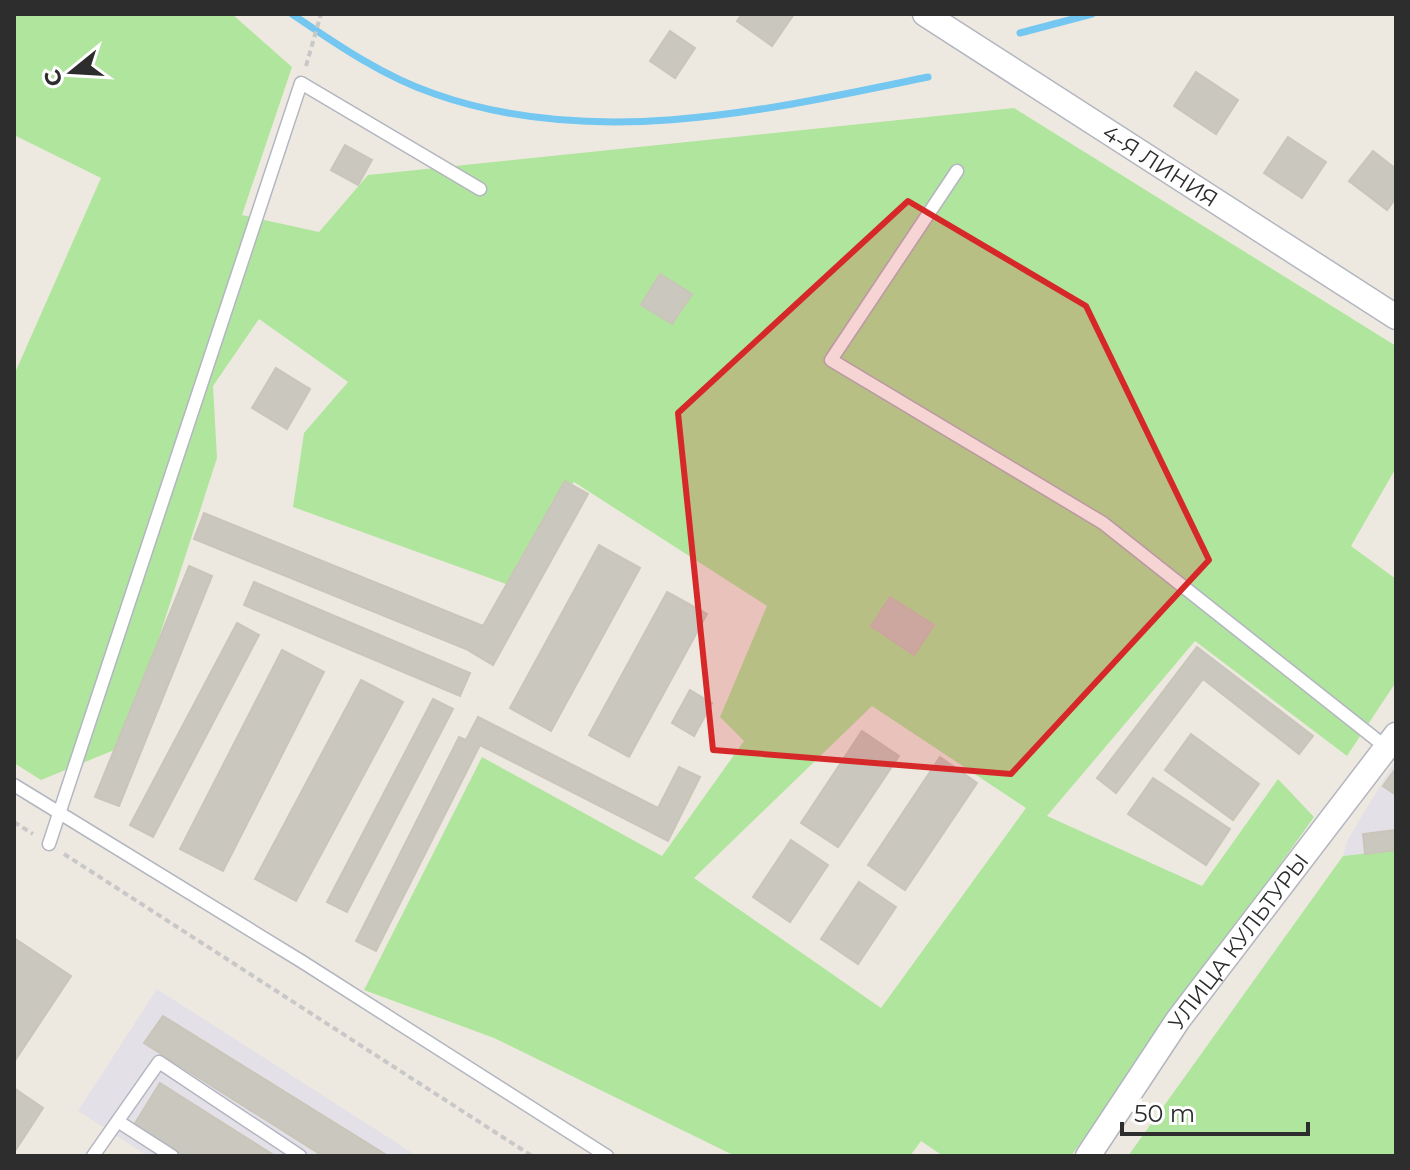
<svg xmlns="http://www.w3.org/2000/svg" width="1410" height="1170" viewBox="0 0 1410 1170" font-family="Montserrat,sans-serif">
  <rect width="100%" height="100%" fill="#eee9e0"/>
  <g fill="#e3e0e7">
    <polygon points="1396,760 1396,850 1343,856 1348,839"/>
    <polygon points="157,989 417,1156 148,1156 78,1111"/>
  </g>
  <g fill="#b0e59d" fill-rule="evenodd">
    <path d="M14,14H232L292,67L242,215L319,232L368,175L1014,108L1396,346V468L1351,546L1396,579V682L1347,756L1195,641L1047,816L1202,886L1278,779L1314,817L1071,1156H943L921,1141L910,1156H735L494,1038L364,990L482,757L662,856L744,741L720,717L767,606L574,482L506,584L293,507L304,433L348,382L259,319L213,386L217,458L124,746L41,780L14,763V375L101,178L14,135ZM872,706L1026,808L881,1008L694,878Z"/>
    <polygon points="1396,850 1396,1156 1128,1156 1343,856"/>
  </g>
  <g fill="none" stroke-linecap="round" stroke-linejoin="round">
    <g stroke="#74c7f0" stroke-width="7">
      <path d="M292,14C336,44 384,77 435,94C594,150 769,110 928,77"/>
      <polyline points="1020,33 1092,14"/>
    </g>
  </g>
  <g fill="#cac7be" stroke="#cac5b9" stroke-width="2">
    <polygon points="742,14 794,14 772,46 737,21"/>
    <polygon points="670,31 695,48 675,78 650,61"/>
    <polygon points="1196,72 1238,100 1216,134 1174,106"/>
    <polygon points="1288,137 1326,162 1302,198 1264,173"/>
    <polygon points="345,145 372,160 358,185 331,170"/>
    <polygon points="1373,151 1396,169 1396,198 1387,210 1349,181"/>
    <polygon points="660,274 692,294 672,324 641,305"/>
    <polygon points="276,368 310,389 287,429 252,408"/>
    <polygon points="565,481 588,494 493,665 466,649 194,539 204,513 483,626"/>
    <polygon points="599,545 640,568 551,731 510,708"/>
    <polygon points="189,566 212,576 119,806 95,797"/>
    <polygon points="254,582 470,673 460,696 244,605"/>
    <polygon points="667,592 707,614 629,757 589,735"/>
    <polygon points="890,597 934,625 914,655 871,626"/>
    <polygon points="237,623 259,635 153,837 130,825"/>
    <polygon points="1197,647 1313,736 1299,754 1203,679 1116,793 1097,778"/>
    <polygon points="282,650 324,672 223,871 180,849"/>
    <polygon points="361,680 403,702 296,901 255,879"/>
    <polygon points="690,690 712,703 694,736 672,723"/>
    <polygon points="433,699 453,709 347,912 327,902"/>
    <polygon points="478,717 658,808 679,767 700,777 668,841 480,745 376,951 356,941 459,737 466,740"/>
    <polygon points="862,731 899,756 838,847 801,823"/>
    <polygon points="1191,734 1259,784 1233,820 1165,770"/>
    <polygon points="940,757 977,783 905,890 868,865"/>
    <polygon points="1396,768 1396,795 1383,786"/>
    <polygon points="1153,778 1230,829 1206,865 1128,814"/>
    <polygon points="1396,830 1396,850 1365,854 1363,834"/>
    <polygon points="791,840 828,865 790,922 753,897"/>
    <polygon points="859,882 896,907 858,964 821,939"/>
    <polygon points="14,938 71,976 14,1062"/>
    <polygon points="163,1016 388,1156 323,1156 144,1043"/>
    <polygon points="160,1083 275,1156 182,1156 134,1125"/>
    <polygon points="14,1088 43,1108 15,1151 14,1151"/>
  </g>
  <g fill="none" stroke-linecap="round" stroke-linejoin="round">
    <defs>
      <g id="service">
        <polyline points="957,171 831,360 1103,523 1387,748"/>
        <polyline points="14,785 301,961 607,1156"/>
        <polyline points="49,844 301,83 480,189"/>
        <polyline points="119,1122 172,1156"/>
        <polyline points="93,1156 159,1062 300,1156"/>
      </g>
      <g id="minor">
        <path id="s1" d="M925,14L1396,317"/>
        <path id="s2" d="M1088,1156L1178,1020L1396,735"/>
      </g>
    </defs>
    <use href="#service" stroke="#b3b5c0" stroke-width="15"/>
    <use href="#minor" stroke="#b3b5c0" stroke-width="27"/>
    <g stroke="#c8c8c8" stroke-width="4" stroke-dasharray="6 4" stroke-linecap="butt">
      <polyline points="306,66 321,14"/>
      <polyline points="14,822 33,834"/>
      <polyline points="64,854 532,1156"/>
    </g>
    <use href="#service" stroke="#fff" stroke-width="12"/>
    <use href="#minor" stroke="#fff" stroke-width="24"/>
  </g>
  <path fill="#d62828" fill-opacity="0.2" stroke="#d62828" stroke-width="6" stroke-linejoin="round" d="M908,201L1086,306L1209,560L1011,774L713,750L678,413Z"/>
  <g text-anchor="middle" dominant-baseline="central" stroke-width="6" stroke-linejoin="round" paint-order="stroke">
    <g font-size="22" fill="#2d2d2d" stroke="#fff">
      <text stroke="none"><textPath href="#s1" startOffset="280">4-Я ЛИНИЯ</textPath></text>
      <text stroke="none"><textPath href="#s2" startOffset="262">УЛИЦА КУЛЬТУРЫ</textPath></text>
    </g>
  </g>
  <rect width="1410" height="1170" fill="none" stroke="#2d2d2d" stroke-width="32"/>
  <g transform="translate(72 72) rotate(252)" stroke="#ffffff" stroke-width="6" paint-order="stroke">
  <path d="M0-6L14 30L0 20L-14 30Z" fill="#2d2d2d"/>
  <text y="-12" font-size="22" font-weight="bold" text-anchor="middle" fill="#2d2d2d">С</text>
  </g>
  <path d="M1122 1122v12h186v-12" fill="none" stroke="#2d2d2d" stroke-width="4"/>
  <text x="1134" y="1122" font-size="24" fill="#2d2d2d" stroke="#ffffff" stroke-width="6" paint-order="stroke">50 m</text>
</svg>
